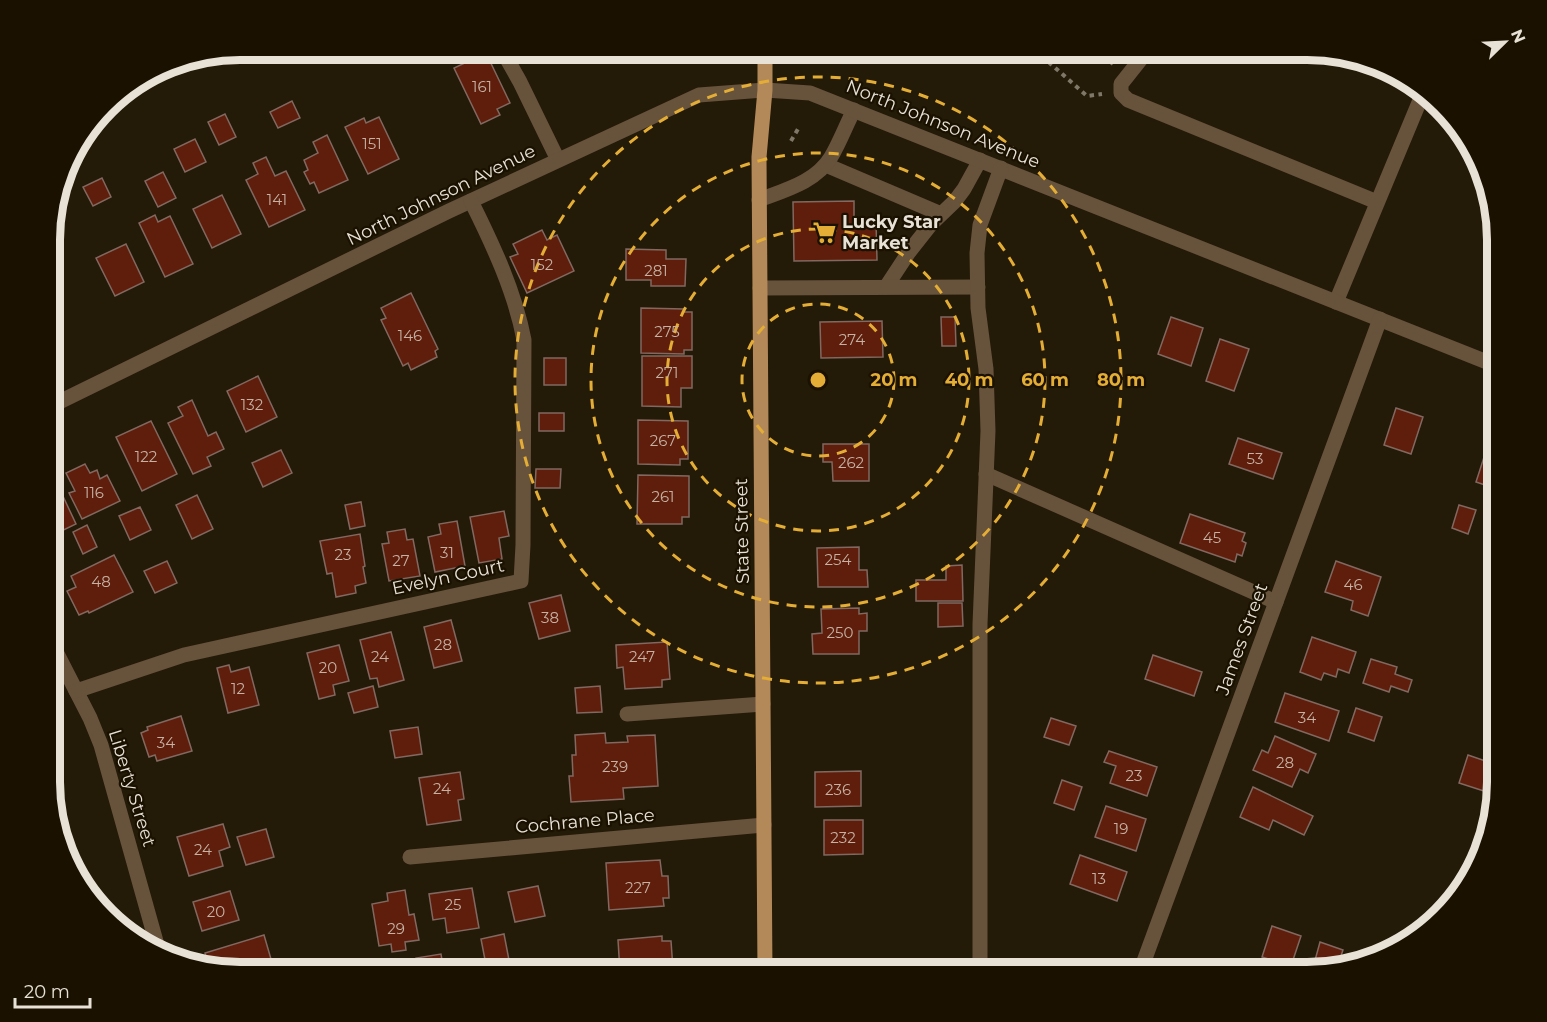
<svg xmlns="http://www.w3.org/2000/svg" width="1547" height="1022" viewBox="0 0 1547 1022" font-family="Montserrat,sans-serif">
  <rect width="100%" height="100%" fill="#231a07"/>
  <g fill="#5e1e0b" stroke="#816860" stroke-width="1.5">
    <polygon points="486,53 510,103 497,109 500,115 481,124 454,68"/>
    <polygon points="292,101 300,118 278,128 270,112"/>
    <polygon points="225,114 236,137 219,145 208,122"/>
    <polygon points="379,117 399,159 368,174 345,127 364,118 366,123"/>
    <polygon points="95,123 99,131 84,139 84,137"/>
    <polygon points="327,135 348,180 319,193 314,182 310,184 304,172 308,170 304,160 318,153 313,142"/>
    <polygon points="195,139 206,162 185,172 174,149"/>
    <polygon points="266,157 275,176 286,171 305,210 269,227 246,180 258,174 253,163"/>
    <polygon points="163,172 176,198 158,207 145,181"/>
    <polygon points="102,178 111,197 93,206 83,187"/>
    <polygon points="222,195 241,234 212,248 193,209"/>
    <polygon points="854,201 854,221 876,221 877,260 794,261 793,202"/>
    <polygon points="155,215 158,222 170,216 193,264 165,277 139,223"/>
    <polygon points="542,230 547,240 557,235 574,271 527,293 510,257 518,254 513,244"/>
    <polygon points="126,244 144,282 115,296 96,258"/>
    <polygon points="626,249 666,250 666,259 686,259 685,286 651,286 651,280 626,280"/>
    <polygon points="411,293 438,349 435,351 437,357 411,370 408,363 403,366 381,320 386,318 381,308"/>
    <polygon points="641,308 684,309 684,312 692,312 692,350 684,350 684,354 641,353"/>
    <polygon points="941,317 955,317 956,346 942,346"/>
    <polygon points="1171,317 1203,328 1191,366 1158,354"/>
    <polygon points="882,321 883,357 821,358 820,322"/>
    <polygon points="1220,339 1249,349 1234,391 1206,381"/>
    <polygon points="642,356 692,356 692,388 681,388 681,407 642,406"/>
    <rect x="544" y="358" width="22" height="27"/>
    <polygon points="258,376 277,417 246,432 227,391"/>
    <polygon points="192,400 208,436 216,432 224,449 207,457 211,466 193,474 168,423 183,416 178,407"/>
    <polygon points="1396,408 1423,417 1411,454 1384,445"/>
    <rect x="539" y="413" width="25" height="18"/>
    <polygon points="638,420 688,421 688,459 680,459 680,465 638,464"/>
    <polygon points="151,421 177,474 142,491 116,437"/>
    <polygon points="1238,438 1282,453 1273,479 1229,464"/>
    <polygon points="823,444 869,444 869,481 833,481 832,462 823,462"/>
    <polygon points="1497,448 1497,489 1476,482 1486,451 1495,454"/>
    <polygon points="281,450 292,473 263,487 252,463"/>
    <polygon points="85,464 90,473 97,470 100,479 107,475 120,501 82,519 69,493 75,491 66,473"/>
    <polygon points="536,469 561,469 560,488 535,488"/>
    <polygon points="638,475 689,476 689,517 682,517 682,524 637,524"/>
    <polygon points="54,477 76,524 51,536 51,479"/>
    <polygon points="197,495 213,529 192,539 176,505"/>
    <polygon points="361,502 365,526 350,529 345,505"/>
    <polygon points="1459,505 1476,510 1468,534 1452,528"/>
    <polygon points="140,507 151,530 130,540 119,516"/>
    <polygon points="504,511 509,536 499,538 502,559 479,563 470,517"/>
    <polygon points="1190,514 1245,533 1242,541 1246,543 1242,556 1237,554 1235,562 1180,543"/>
    <polygon points="457,521 465,566 435,572 428,537 441,534 439,524"/>
    <polygon points="87,525 97,547 83,554 73,532"/>
    <polygon points="405,529 407,540 413,539 420,576 389,581 382,544 389,543 387,532"/>
    <polygon points="360,534 365,566 363,567 366,583 355,586 356,593 336,597 332,573 327,574 320,541"/>
    <polygon points="859,547 859,570 867,570 868,587 818,587 817,548"/>
    <polygon points="114,555 133,592 89,613 88,611 79,615 67,591 76,587 71,576"/>
    <polygon points="167,561 177,583 155,593 144,571"/>
    <polygon points="1336,561 1381,577 1368,616 1351,610 1353,601 1325,592"/>
    <polygon points="962,565 963,601 916,601 916,580 946,580 946,566"/>
    <polygon points="561,595 570,631 539,639 529,603"/>
    <polygon points="938,603 962,603 963,626 938,627"/>
    <polygon points="859,608 859,614 867,613 867,631 859,631 859,654 813,654 812,634 822,633 821,609"/>
    <polygon points="451,620 462,661 434,668 424,627"/>
    <polygon points="391,632 404,680 379,687 377,678 370,679 360,640"/>
    <polygon points="1312,637 1356,652 1349,673 1338,669 1336,677 1324,673 1321,680 1300,672"/>
    <polygon points="667,642 670,679 662,680 662,687 625,689 623,667 617,668 616,645"/>
    <polygon points="339,645 349,681 333,685 335,695 319,699 307,653"/>
    <polygon points="1153,655 1202,672 1194,696 1145,679"/>
    <polygon points="1371,659 1397,667 1395,674 1412,680 1408,692 1391,686 1389,692 1363,683"/>
    <polygon points="229,665 231,672 249,667 259,705 228,713 217,668"/>
    <polygon points="373,686 378,707 354,713 348,693"/>
    <polygon points="600,686 602,712 577,713 575,688"/>
    <polygon points="1285,693 1339,711 1329,741 1275,722"/>
    <polygon points="1356,708 1382,717 1374,741 1348,732"/>
    <polygon points="181,716 192,751 157,761 155,755 149,757 141,733 148,730 147,727"/>
    <polygon points="1051,718 1076,726 1069,745 1044,737"/>
    <polygon points="418,727 422,754 395,758 390,731"/>
    <polygon points="605,733 606,743 628,742 627,736 655,735 658,786 623,788 624,799 571,802 569,776 573,776 572,755 576,755 575,735"/>
    <polygon points="1275,736 1316,754 1308,773 1300,769 1292,787 1253,770 1262,750 1268,753"/>
    <polygon points="1109,751 1157,767 1147,796 1110,783 1116,766 1104,762"/>
    <polygon points="1468,755 1497,765 1487,792 1459,783"/>
    <polygon points="51,761 60,788 51,790"/>
    <polygon points="861,771 861,806 815,807 815,772"/>
    <polygon points="460,772 464,799 458,800 461,820 427,825 419,778"/>
    <polygon points="1062,780 1082,787 1074,810 1054,803"/>
    <polygon points="1253,787 1313,816 1304,835 1273,820 1269,830 1240,817"/>
    <polygon points="1106,806 1146,819 1136,851 1095,837"/>
    <polygon points="824,820 863,820 863,854 824,855"/>
    <polygon points="223,824 230,847 219,851 223,866 189,876 177,837"/>
    <polygon points="266,829 274,857 246,865 237,837"/>
    <polygon points="1080,855 1127,872 1117,901 1070,884"/>
    <polygon points="660,860 662,876 668,876 669,898 663,898 664,906 609,910 606,863"/>
    <polygon points="1462,881 1467,882 1465,888 1457,896"/>
    <polygon points="538,886 545,916 515,922 508,892"/>
    <polygon points="472,888 479,928 447,933 445,918 433,920 429,894"/>
    <polygon points="405,890 409,915 414,914 419,940 405,942 406,950 392,952 391,944 379,946 372,904 388,901 387,893"/>
    <polygon points="230,891 239,920 202,931 193,902"/>
    <polygon points="1272,926 1301,936 1291,966 1262,957"/>
    <polygon points="504,934 509,960 486,965 481,939"/>
    <polygon points="264,935 273,966 251,972 240,972 209,967 205,953"/>
    <polygon points="662,936 662,941 671,941 673,969 665,970 665,972 620,972 618,940"/>
    <polygon points="1320,942 1343,950 1337,967 1329,969 1314,964"/>
    <polygon points="441,954 444,972 418,972 416,958"/>
  </g>
  <g fill="none" stroke-linecap="round" stroke-linejoin="round">
    <g stroke="#7f7768" stroke-width="4" stroke-dasharray="4.5 4.5" stroke-linecap="butt">
      <polyline points="822,50 822,51"/>
      <polyline points="1035,50 1087,96 1102,94"/>
      <polyline points="1096,50 1113,64"/>
      <polyline points="791,141 798,129"/>
    </g>
    <g stroke="#67523c" stroke-width="15">
      <polyline points="502,50 520,82 558,160"/>
      <polyline points="1148,50 1121,84 1121,93 1128,100 1377,202"/>
      <polyline points="826,165 941,214"/>
      <path d="M759,200C785,190 816,182 831,157C840,142 846,125 854,110"/>
      <polyline points="886,287 909,252 931,224 955,201 964,189 980,160"/>
      <polyline points="760,288 978,287"/>
      <polyline points="1336,302 1423,93"/>
      <polyline points="51,406 449,211 699,95 765,90 810,93 1497,366"/>
      <polyline points="986,474 1276,602"/>
      <polyline points="51,642 90,718 101,745 159,952"/>
      <path d="M76,691L184,655L521,581L523,545L524,340C515,292 493,245 471,201"/>
      <polyline points="627,714 763,704"/>
      <polyline points="410,857 764,825"/>
      <polyline points="980,972 980,624 988,431 986,369 978,308 977,253 980,225 1001,168"/>
      <polyline points="1140,972 1380,319"/>
    </g>
    <polyline stroke="#b48959" stroke-width="15" points="765,972 759,157 765,90 765,50"/>
  </g>
  <g fill="none" stroke="#e4ad35" stroke-width="3" stroke-dasharray="10 8">
    <circle cx="818" cy="380" r="76"/>
    <circle cx="818" cy="380" r="151"/>
    <circle cx="818" cy="380" r="227"/>
    <circle cx="818" cy="380" r="303"/>
  </g>
  <defs>
    <symbol id="supermarket-bare" viewBox="-9 -9 18 18"><path d="M-6-5.5h2.5l.6 2H6L4.5 2H-2.5L-4.4-4H-6ZM-1.5 3.2a1.3 1.3 0 1 0 .1 0ZM3 3.2a1.3 1.3 0 1 0 .1 0Z" fill="#e4ad35" stroke="#1a1101" stroke-width="2.5" paint-order="stroke"/></symbol>
  </defs>
  <g fill-rule="evenodd">
    <use href="#supermarket-bare" x="808" y="216" width="33" height="33"/>
  </g>
  <g text-anchor="middle" dominant-baseline="central" stroke-width="4.5" stroke-linejoin="round" paint-order="stroke">
    <g font-size="15" fill="#c6b1a3">
      <text x="482" y="86">161</text>
      <text x="372" y="143">151</text>
      <text x="277" y="199">141</text>
      <text x="542" y="264">152</text>
      <text x="656" y="270">281</text>
      <text x="667" y="331">275</text>
      <text x="410" y="335">146</text>
      <text x="852" y="339">274</text>
      <text x="667" y="372">271</text>
      <text x="252" y="404">132</text>
      <text x="663" y="440">267</text>
      <text x="146" y="456">122</text>
      <text x="1255" y="458">53</text>
      <text x="851" y="462">262</text>
      <text x="94" y="492">116</text>
      <text x="663" y="496">261</text>
      <text x="1212" y="537">45</text>
      <text x="447" y="552">31</text>
      <text x="343" y="554">23</text>
      <text x="838" y="559">254</text>
      <text x="401" y="560">27</text>
      <text x="101" y="581">48</text>
      <text x="1353" y="584">46</text>
      <text x="550" y="617">38</text>
      <text x="840" y="632">250</text>
      <text x="443" y="644">28</text>
      <text x="380" y="656">24</text>
      <text x="642" y="656">247</text>
      <text x="328" y="667">20</text>
      <text x="238" y="688">12</text>
      <text x="1307" y="717">34</text>
      <text x="166" y="742">34</text>
      <text x="1285" y="762">28</text>
      <text x="615" y="766">239</text>
      <text x="1134" y="775">23</text>
      <text x="442" y="788">24</text>
      <text x="838" y="789">236</text>
      <text x="1121" y="828">19</text>
      <text x="843" y="837">232</text>
      <text x="203" y="849">24</text>
      <text x="1099" y="878">13</text>
      <text x="638" y="887">227</text>
      <text x="453" y="904">25</text>
      <text x="216" y="911">20</text>
      <text x="396" y="928">29</text>
    </g>
    <g font-size="18" fill="#e8e2d6" stroke="#1a1101">
      <text transform="translate(943 124) rotate(22)">North Johnson Avenue</text>
      <text transform="translate(441 195) rotate(-26)">North Johnson Avenue</text>
      <text transform="translate(742 531) rotate(-91)">State Street</text>
      <text transform="translate(448 577) rotate(-12)">Evelyn Court</text>
      <text transform="translate(1242 639) rotate(-70)">James Street</text>
      <text transform="translate(132 788) rotate(73)">Liberty Street</text>
      <text transform="translate(585 821) rotate(-5)">Cochrane Place</text>
    </g>
    <g font-size="18" font-weight="bold" fill="#e8e2d6" stroke="#1a1101" text-anchor="start">
      <text x="842" y="222">Lucky Star<tspan x="842" dy="21">Market</tspan></text>
    </g>
  </g>
  <path d="M0 0H1547V1022H0ZM240 60H1307A180 180 0 0 1 1487 240V782A180 180 0 0 1 1307 962H240A180 180 0 0 1 60 782V240A180 180 0 0 1 240 60Z" fill="#1a1101" fill-rule="evenodd"/>
  <path fill="none" stroke="#e8e2d6" stroke-width="8" d="M240 60H1307A180 180 0 0 1 1487 240V782A180 180 0 0 1 1307 962H240A180 180 0 0 1 60 782V240A180 180 0 0 1 240 60Z"/>
  <circle cx="818" cy="380" r="9" fill="#e4ad35" stroke="#1a1101" stroke-width="3"/>
  <g font-size="18" text-anchor="middle" font-weight="bold" fill="#e4ad35" stroke="#1a1101" stroke-width="4.5" stroke-linejoin="round" paint-order="stroke">
    <text x="894" y="386">20 m</text>
    <text x="969" y="386">40 m</text>
    <text x="1045" y="386">60 m</text>
    <text x="1121" y="386">80 m</text>
  </g>
  <g transform="translate(1505 42) rotate(66)" stroke="#1a1101" stroke-width="4.5" paint-order="stroke">
  <path d="M0-4.5L10 22L0 15L-10 22Z" fill="#e8e2d6"/>
  <text y="-9" font-size="16" font-weight="bold" text-anchor="middle" fill="#e8e2d6">N</text>
  </g>
  <path d="M15 998v9h75v-9" fill="none" stroke="#e8e2d6" stroke-width="3"/>
  <text x="24" y="998" font-size="18" fill="#e8e2d6" stroke="#1a1101" stroke-width="4.5" paint-order="stroke">20 m</text>
</svg>
